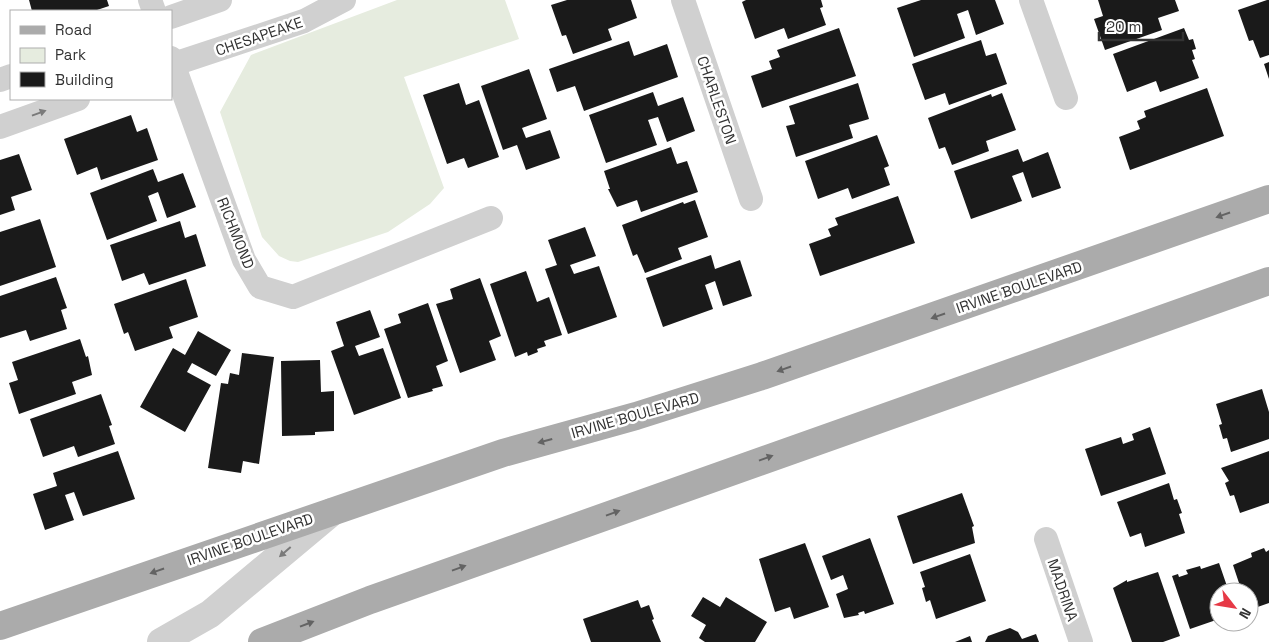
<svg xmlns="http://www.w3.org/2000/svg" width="1269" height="642" viewBox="0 0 1269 642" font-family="'Space Grotesk',sans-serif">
  <rect width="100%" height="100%" fill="#fff"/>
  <polygon fill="#e6ecdf" points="397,0 505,0 519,39 404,77 444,188 430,204 388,232 298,262 290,261 279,256 262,237 220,112 251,55"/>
  <g fill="#1a1a1a">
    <polygon points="29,0 107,0 109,6 94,11 32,11"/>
    <polygon points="567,0 631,0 637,18 608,29 612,40 573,54 566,35 562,36 551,5"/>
    <polygon points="746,0 821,0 823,7 820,8 826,25 788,39 784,28 755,39 742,2"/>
    <polygon points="921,0 995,0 1004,24 976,35 968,10 957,14 965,38 914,57 897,8"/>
    <polygon points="1098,0 1175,0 1179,11 1158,18 1162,30 1105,50 1094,19 1103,16"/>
    <polygon points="1267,0 1269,0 1269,55 1260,58 1253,40 1249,41 1238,10"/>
    <polygon points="839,28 856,76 762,108 751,76 772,69 769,61 780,57 777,50"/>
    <polygon points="1184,28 1189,40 1193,39 1196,49 1192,50 1195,59 1192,60 1199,78 1160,92 1156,81 1127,92 1113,54"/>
    <polygon points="981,40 986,56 996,53 1007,84 949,105 945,93 925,100 912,64"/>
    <polygon points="629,41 634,56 667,44 678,77 584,111 575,86 557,92 549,69"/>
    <polygon points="1269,62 1269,79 1264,64"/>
    <polygon points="529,69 547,119 522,128 526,138 550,130 560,158 526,170 517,145 503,150 481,86"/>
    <polygon points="459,83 466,105 479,100 499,157 468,168 464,158 447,164 423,95"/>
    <polygon points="858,83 869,119 849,125 853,138 796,157 786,126 795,124 789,106"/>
    <polygon points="1207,88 1224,136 1130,170 1119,137 1140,129 1137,121 1146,117 1144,111"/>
    <polygon points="653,92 658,106 683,97 695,131 667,142 658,117 648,120 657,145 606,163 589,115"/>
    <polygon points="1002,93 1016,130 986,141 989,151 952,165 945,147 939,149 928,118 991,94 992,97"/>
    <polygon points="131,115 137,132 147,128 158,160 101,180 97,167 77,175 64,139"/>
    <polygon points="877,135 889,166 884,168 890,185 852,199 848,188 818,199 805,161"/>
    <polygon points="671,147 677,164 687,161 698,192 641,212 637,200 617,207 608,189 610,189 604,171"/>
    <polygon points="1018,149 1023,162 1048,152 1061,188 1032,198 1023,172 1012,176 1022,201 971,219 954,171"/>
    <polygon points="19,154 32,190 11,197 15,210 0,215 0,160"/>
    <polygon points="153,169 158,182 183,173 196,207 167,218 158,192 148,196 157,221 107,240 90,193"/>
    <polygon points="898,196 915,243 820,276 809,244 831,236 828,229 838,225 835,218"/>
    <polygon points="695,200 708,237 678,248 682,259 645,273 637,254 633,256 622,225 683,202 684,204"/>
    <polygon points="40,219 56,267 0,286 0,232"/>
    <polygon points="180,221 185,238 196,234 206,266 149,285 144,273 122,281 110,245"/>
    <polygon points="585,227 596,256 570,265 574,274 599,266 617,317 568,334 545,269 557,265 548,240"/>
    <polygon points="711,255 715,269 740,260 752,296 723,306 715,281 705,285 713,309 663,327 646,278"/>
    <polygon points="526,271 537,302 549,297 562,335 544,341 546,346 537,349 538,352 528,356 527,352 515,357 490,284"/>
    <polygon points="56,277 67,308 61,310 67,329 30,341 26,330 0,338 0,296"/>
    <polygon points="480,278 501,336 489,341 496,360 460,373 436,304 453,299 450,289"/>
    <polygon points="186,279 198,317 169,327 173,338 135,351 128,332 124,334 114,304"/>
    <polygon points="428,303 448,361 436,366 443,386 432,389 433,391 408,398 384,329 401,323 398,314"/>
    <polygon points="370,310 380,337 355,346 359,356 383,348 401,398 354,415 331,351 344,346 336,322"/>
    <polygon points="198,331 231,350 216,376 192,363 187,372 211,385 185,432 140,407 173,348 185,355"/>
    <polygon points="80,339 86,357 88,356 92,375 72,382 76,394 19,414 9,383 18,380 12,362"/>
    <polygon points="242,353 274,357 259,464 243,461 241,473 208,468 221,383 228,384 230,373 239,375"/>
    <polygon points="320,360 321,392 334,391 334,431 315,432 315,435 282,436 281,361"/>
    <polygon points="1262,389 1269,412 1269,439 1231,452 1227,438 1223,439 1219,425 1222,424 1216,404"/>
    <polygon points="101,394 112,425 109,426 115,444 78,457 74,446 43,457 30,419"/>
    <polygon points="1150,427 1166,474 1101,496 1085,449 1121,437 1123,444 1134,440 1132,434"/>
    <polygon points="118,451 135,499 83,516 74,492 65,495 74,520 45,530 33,494 57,486 53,473"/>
    <polygon points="1269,451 1269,503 1240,513 1234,495 1230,496 1225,483 1229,481 1221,468"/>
    <polygon points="1169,483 1174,500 1177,499 1182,513 1179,514 1185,533 1145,547 1141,533 1130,537 1117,502"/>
    <polygon points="962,493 974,526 972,527 975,543 913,564 897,516"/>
    <polygon points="870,538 894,604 865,614 864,611 858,613 859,615 844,618 836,594 848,589 843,575 831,580 822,556"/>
    <polygon points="805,543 829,607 794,619 790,607 775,612 759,559"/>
    <polygon points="1264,548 1266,552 1269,550 1269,603 1249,610 1249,592 1242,592 1233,565 1252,557 1251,553"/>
    <polygon points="970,554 986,601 936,619 930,600 926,602 922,588 925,587 920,572"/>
    <polygon points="1219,563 1229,592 1219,592 1219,619 1190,629 1172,576 1178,574 1179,577 1188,574 1186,570 1200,566 1201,569"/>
    <polygon points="1158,572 1180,636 1163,642 1132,642 1113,588 1127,580 1127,582"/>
    <polygon points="703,597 720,607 726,597 767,622 755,642 705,642 699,638 706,625 691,616"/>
    <polygon points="638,600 641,608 649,605 654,619 652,620 661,642 591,642 583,619"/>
    <polygon points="1010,628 1018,632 1022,639 1036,634 1039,642 985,642 988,636"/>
    <polygon points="970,636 972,642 955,642"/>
  </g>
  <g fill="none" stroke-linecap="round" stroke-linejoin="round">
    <g stroke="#d0d0d0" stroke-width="24">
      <polyline points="150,0 154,11"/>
      <polyline points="683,0 751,199"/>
      <polyline points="1031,0 1066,98"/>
      <polyline points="171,17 220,0"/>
      <polyline points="171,58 244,260 260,287 293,297 491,218"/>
      <polyline points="171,65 304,21 344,0"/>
      <polyline points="0,80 11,76"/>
      <polyline points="0,127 78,99"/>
      <polyline points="1046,539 1081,642"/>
    </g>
    <polyline stroke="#d0d0d0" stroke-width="28" points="161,642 210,614 332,512"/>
    <g stroke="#ababab" stroke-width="28">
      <polyline points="0,626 503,453 636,416 762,376 1269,199"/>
      <polyline points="262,642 370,600 1269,281"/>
    </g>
  </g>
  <defs><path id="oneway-solid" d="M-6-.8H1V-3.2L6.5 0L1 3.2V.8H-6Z" transform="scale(1.25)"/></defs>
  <g fill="#7a7a7a">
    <use href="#oneway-solid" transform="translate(39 113) rotate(-20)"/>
    <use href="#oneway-solid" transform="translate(285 552) rotate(139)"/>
  </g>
  <g fill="#636363">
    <use href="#oneway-solid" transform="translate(1223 215) rotate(161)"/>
    <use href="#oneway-solid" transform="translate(938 316) rotate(161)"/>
    <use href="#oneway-solid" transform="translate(784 369) rotate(161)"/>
    <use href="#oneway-solid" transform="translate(545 441) rotate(165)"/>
    <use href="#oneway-solid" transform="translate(766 458) rotate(-20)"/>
    <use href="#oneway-solid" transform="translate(613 513) rotate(-20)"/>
    <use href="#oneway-solid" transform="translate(459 568) rotate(-20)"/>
    <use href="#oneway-solid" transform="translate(157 571) rotate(161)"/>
    <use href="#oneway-solid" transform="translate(307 624) rotate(-21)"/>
  </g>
  <g text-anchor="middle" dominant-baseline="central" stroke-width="5" stroke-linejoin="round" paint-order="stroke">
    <g font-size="15" fill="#333" stroke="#fff">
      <text transform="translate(259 36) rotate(-19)">CHESAPEAKE</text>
      <text transform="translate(717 100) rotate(71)">CHARLESTON</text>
      <text transform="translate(236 233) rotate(68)">RICHMOND</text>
      <text transform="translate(1019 287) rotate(-19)">IRVINE BOULEVARD</text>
      <text transform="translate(635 415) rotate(-16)">IRVINE BOULEVARD</text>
      <text transform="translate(250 539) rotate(-19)">IRVINE BOULEVARD</text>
      <text transform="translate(1063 590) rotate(71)">MADRINA</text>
    </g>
  </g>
  <rect x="10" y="10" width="162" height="90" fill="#ffffff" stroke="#adadad"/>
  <rect x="20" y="26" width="25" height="8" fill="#ababab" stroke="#adadad"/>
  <text x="55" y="35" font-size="15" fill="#333333">Road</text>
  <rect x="20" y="48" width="25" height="15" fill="#e6ecdf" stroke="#adadad"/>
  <text x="55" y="60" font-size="15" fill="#333333">Park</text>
  <rect x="20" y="72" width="25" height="15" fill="#1a1a1a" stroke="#adadad"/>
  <text x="55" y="85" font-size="15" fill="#333333">Building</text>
  <g transform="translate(1234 607) rotate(121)"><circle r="24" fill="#ffffff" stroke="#adadad"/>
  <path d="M0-4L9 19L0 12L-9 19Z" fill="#e63946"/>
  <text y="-8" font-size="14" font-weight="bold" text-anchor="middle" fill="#333333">N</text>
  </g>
  <path d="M1099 32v8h84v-8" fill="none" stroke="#333333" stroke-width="2.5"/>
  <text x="1106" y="32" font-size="15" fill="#333333" stroke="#ffffff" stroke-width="4" paint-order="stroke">20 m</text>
</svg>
